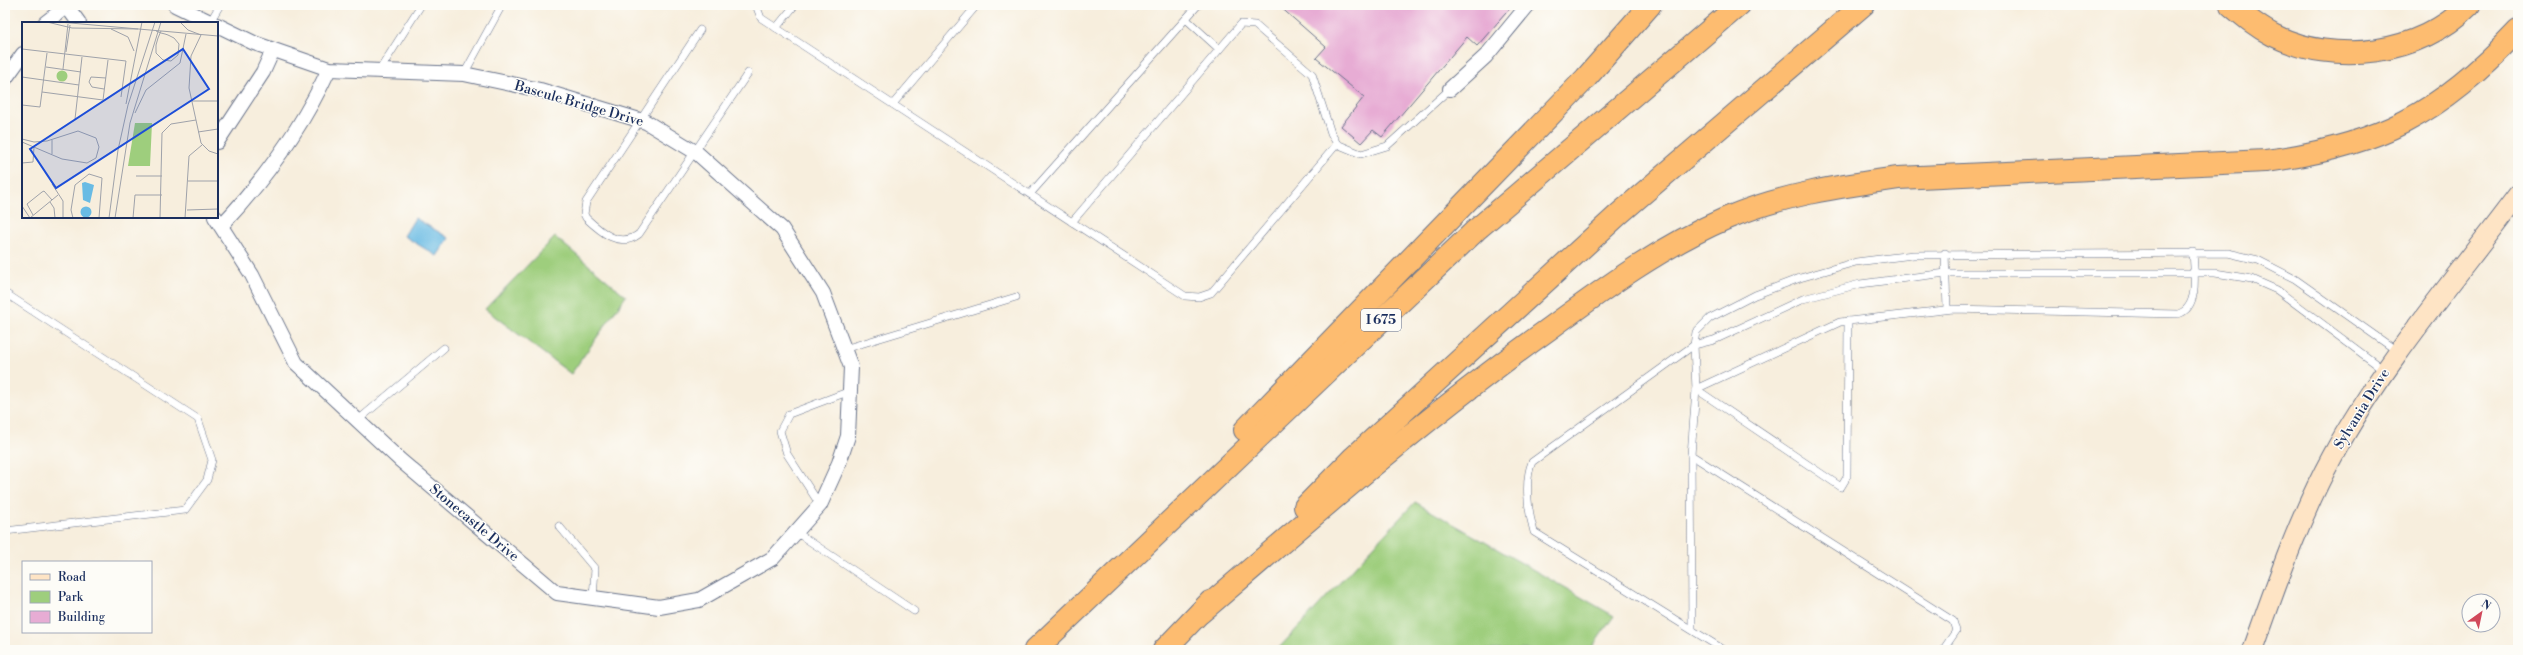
<svg xmlns="http://www.w3.org/2000/svg" width="2523" height="655" viewBox="0 0 2523 655" font-family="'Libre Bodoni',serif">
  <rect width="100%" height="100%" fill="#fdfcf7"/>
  <filter id="ink" filterUnits="userSpaceOnUse"><feTurbulence type="fractalNoise" baseFrequency=".025" numOctaves="2"/><feDisplacementMap in="SourceGraphic" scale="8" xChannelSelector="R" yChannelSelector="G"/><feConvolveMatrix kernelMatrix="1 2 1 2 8 2 1 2 1" color-interpolation-filters="sRGB"/></filter>
  <filter id="wash" filterUnits="userSpaceOnUse"><feTurbulence type="fractalNoise" baseFrequency=".012" numOctaves="4" result="noise"/><feDisplacementMap in="SourceGraphic" scale="16" xChannelSelector="R" yChannelSelector="G"/><feGaussianBlur stdDeviation="0.9" result="paint"/><feColorMatrix in="noise" values="0 0 0 0 0 0 0 0 0 0 0 0 0 0 0 0 0 1.4 0 .05"/><feComposite in="paint" operator="in"/></filter>
  <g filter="url(#wash)">
    <rect width="100%" height="100%" fill="#f7eedd"/>
    <g fill="#9ece7d" stroke="#5c7e6e">
      <polygon points="555,237 626,296 571,374 485,309"/>
      <polygon points="1415,502 1614,616 1590,650 1277,650"/>
    </g>
    <polygon fill="#69bbe4" stroke="#4275a1" points="415,218 449,238 437,256 404,236"/>
    <g id="blocks">
      <polygon fill="#e7acd4" points="1278,5 1513,5 1477,46 1467,37 1382,137 1373,130 1361,143 1341,126 1364,97 1316,58 1326,47"/>
    </g>
  </g>
  <g filter="url(#ink)">
    <use href="#blocks" fill-opacity="0" stroke="#68728a" stroke-width="1"/>
    <g fill="none" stroke-linecap="round" stroke-linejoin="round">
      <defs>
        <g id="lane">
          <polyline points="756,5 761,18 1185,296 1199,297 1211,293 1337,144 1361,154 1387,146 1450,89"/>
          <polyline points="1186,19 1219,49"/>
          <polyline points="210,22 220,5"/>
          <polyline points="776,28 795,5"/>
          <path d="M700,30L586,202L584,214L586,218C601,232 620,249 639,234L748,73"/>
          <polyline points="379,71 421,5"/>
          <polyline points="464,74 502,5"/>
          <polyline points="893,104 977,5"/>
          <polyline points="1030,194 1198,5"/>
          <polyline points="1072,222 1241,24 1255,25 1312,74 1331,133 1337,144"/>
          <polyline points="1945,253 1947,309"/>
          <polyline points="5,293 198,419 212,460 207,480 185,510 5,531"/>
          <polyline points="844,349 1016,297"/>
          <path d="M1696,389L1840,322L1953,309L2178,314C2200,308 2194,271 2193,252"/>
          <polyline points="1696,389 1841,487 1847,477 1848,321"/>
          <polyline points="357,421 444,348"/>
          <polyline points="1691,455 1692,629"/>
          <polyline points="820,505 787,454 780,431 789,414 850,391"/>
          <polyline points="559,526 595,569 593,598"/>
          <polyline points="796,532 914,611"/>
          <path d="M1724,650L1534,532C1528,512 1524,481 1532,462L1694,345L1714,340L1803,299L1860,284L1946,273H2215L2252,279L2277,290L2384,370"/>
          <polyline points="1943,650 1956,631 1953,621 1691,455 1696,389 1694,345 1696,332 1710,318 1755,295 1800,278 1856,262 1913,255 2228,253 2258,260 2295,279 2397,351"/>
        </g>
        <g id="street">
          <polyline points="66,5 79,23"/>
          <polyline points="175,5 212,23"/>
          <polyline points="45,23 67,6"/>
          <polyline points="5,79 23,54"/>
          <polyline points="1450,89 1486,56 1528,5"/>
          <polyline points="217,142 263,72 273,50"/>
          <polyline points="215,217 252,275 296,363 400,460 557,593 659,607 699,600 773,558 820,505 839,463 848,436 851,367 823,293 782,229 697,153 646,122 540,90 464,74 329,69 254,43 217,25"/>
          <path d="M221,226C265,179 302,128 329,69"/>
        </g>
        <path id="secondary" d="M2253,650C2276,585 2299,518 2332,457C2383,363 2454,281 2518,195"/>
        <g id="highway">
          <path d="M2231,5C2244,16 2257,27 2273,35C2335,66 2420,55 2469,5"/>
          <polyline points="1245,430 1586,78 1650,5"/>
          <polyline points="1305,507 1354,457 1619,214 1863,5"/>
          <path d="M1200,613C1314,515 1427,416 1549,329C1606,287 1662,246 1727,218C1781,195 1841,186 1898,178L2266,161C2379,146 2440,114 2518,31"/>
          <polyline points="1035,650 1476,230 1739,5"/>
          <polyline points="1164,650 1210,602"/>
        </g>
      </defs>
      <use href="#lane" stroke="#68728a" stroke-width="8"/>
      <use href="#street" stroke="#68728a" stroke-width="16"/>
      <use href="#secondary" stroke="#68728a" stroke-width="22"/>
      <use href="#highway" stroke="#68728a" stroke-width="24"/>
      <use href="#lane" stroke="#fff" stroke-width="7"/>
      <use href="#street" stroke="#fff" stroke-width="14"/>
      <use href="#secondary" stroke="#fee4c5" stroke-width="20"/>
      <use href="#highway" stroke="#fdbc6f" stroke-width="22"/>
    </g>
  </g>
  <g text-anchor="middle" dominant-baseline="central" stroke-width="3" stroke-linejoin="round" paint-order="stroke">
    <rect fill="#fdfcf7" stroke="#5f6c8c" stroke-width="1" x="1361" y="309" width="40" height="22" rx="3"/>
    <g font-size="13" font-weight="bold" fill="#1b2f5e">
      <text x="1381" y="320">I 675</text>
    </g>
    <g font-size="14" fill="#1b2f5e" stroke="#fdfcf7">
      <text transform="translate(579 104) rotate(16)">Bascule Bridge Drive</text>
      <text transform="translate(2362 409) rotate(-58)">Sylvania Drive</text>
      <text transform="translate(474 523) rotate(40)">Stonecastle Drive</text>
    </g>
  </g>
  <g transform="translate(22 22)">
    <rect width="196" height="196" fill="#f7eedd"/>
    <path d="M34.5 54a5.5 5.5 0 1 1 11 0a5.5 5.5 0 1 1-11 0ZM113,101H130L128,144H106Z" fill="#9ece7d"/>
    <path d="M63,160L72,163L68,181L61,178L60,161ZM58.5 190a5.5 5.5 0 1 1 11 0a5.5 5.5 0 1 1-11 0Z" fill="#69bbe4"/>
    <path fill="none" stroke="#9fa2aa" stroke-width="1" d="M25,0L50,6L116,7M37,0L196,14M158,0L166,8L179,13M89,7L106,15L112,29M134,9L139,11L143,12L146,13L152,16L157,22L156,33L149,39L141,38L134,31V23L136,16L139,9M179,13L169,34L167,66L179,121L187,129L196,132M0,27L104,39L99,75M44,30L48,3M24,45L59,50M41,47L46,2M0,55L57,63M82,67L70,65L67,60L69,55L84,56M20,70L81,78L86,38M170,79H196M104,82L120,0M0,83L18,85L25,31M113,91L124,68L158,41L164,12M53,97L60,35M176,110L196,107M0,117L12,120L25,119L56,109L74,116L77,125L74,136L65,141L40,137L0,120M30,132V118M0,141L11,140L12,125M114,154H140M166,159H196M30,162L41,179V196M28,180L32,186L33,196M0,184L8,196M165,188L196,187M11,193L5,182L20,170L22,169L30,178M8,196L36,173M51,196L49,188L53,163L67,152L80,156L77,196M87,196L96,128L106,83L133,0M93,196L108,101L139,0M111,196L113,173H140M138,196L140,111L149,102L174,98M163,196L167,134L180,123"/>
    <path fill="#1d4ed8" fill-opacity="0.15" stroke="#1d4ed8" stroke-width="2" d="M161,27L187,67L34,166L8,127Z"/>
    <rect width="196" height="196" fill="none" stroke="#1b2f5e" stroke-width="2"/>
  </g>
  <rect width="2523" height="655" fill="none" stroke="#fdfcf7" stroke-width="20"/>
  <rect x="22" y="561" width="130" height="72" fill="#fdfcf7" stroke="#a3aaba"/>
  <rect x="30" y="574" width="20" height="6" fill="#fee4c5" stroke="#a3aaba"/>
  <text x="58" y="581" font-size="12" fill="#1b2f5e">Road</text>
  <rect x="30" y="591" width="20" height="12" fill="#9ece7d" stroke="#a3aaba"/>
  <text x="58" y="601" font-size="12" fill="#1b2f5e">Park</text>
  <rect x="30" y="611" width="20" height="12" fill="#e7acd4" stroke="#a3aaba"/>
  <text x="58" y="621" font-size="12" fill="#1b2f5e">Building</text>
  <g transform="translate(2481 613) rotate(33)"><circle r="19" fill="#fdfcf7" stroke="#a3aaba"/>
  <path d="M0-3L7 15L0 10L-7 15Z" fill="#d1495b"/>
  <text y="-6" font-size="11" font-weight="bold" text-anchor="middle" fill="#1b2f5e">N</text>
  </g>
</svg>
